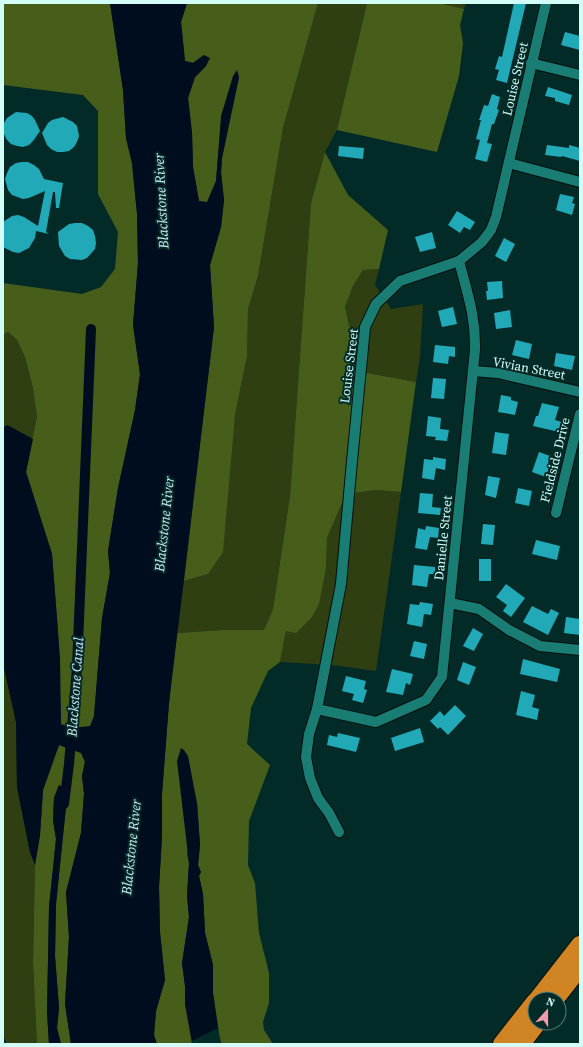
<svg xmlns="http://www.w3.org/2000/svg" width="583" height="1047" viewBox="0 0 583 1047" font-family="'Source Serif 4',serif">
  <rect width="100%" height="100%" fill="#022b27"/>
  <g fill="#2f3f12">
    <polygon points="318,3 367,3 337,130 325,152 311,203 290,496 273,609 264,630 223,630 177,633 184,581 208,574 235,415 247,356 248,309 258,276 283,128"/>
    <polygon points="439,3 466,3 464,9"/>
    <polygon points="379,269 375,285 391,309 423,304 420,357 416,382 362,372 351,363 351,334 345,307 353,286 363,270"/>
    <polygon points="8,332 17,340 25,357 33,388 37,415 33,439 7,425 3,428 3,335"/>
    <polygon points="376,490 401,492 376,671 332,665 280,662 286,631 326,568 327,538 346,494"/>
    <polygon points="3,663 16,722 17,787 30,852 35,865 33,963 37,1044 7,1044 3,1034"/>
  </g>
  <g fill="#475e1b">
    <polygon points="3,3 110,3 123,90 126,138 132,163 137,214 138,263 133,325 140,374 135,410 118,488 108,551 110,573 102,618 94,716 90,727 72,728 61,725 58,631 52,554 26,472 37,416 33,388 25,357 17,340 8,332 3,335 3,283 82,294 101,287 115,269 118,232 98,194 98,111 83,95 3,85"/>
    <polygon points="187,3 318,3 283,128 258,276 248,309 247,356 235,415 223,552 208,574 184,581 214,327 210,265 221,227 224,200 221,173 222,158 239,77 222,113 216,181 207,203 199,201 193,167 192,133 188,98 195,77 206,66 204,55 193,63 185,61 181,22"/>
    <polygon points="367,3 439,3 464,9 460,25 463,43 459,76 437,152 337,130"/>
    <polygon points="325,152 348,195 388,230 379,269 363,270 353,286 345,307 351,334 351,364 362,372 416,382 401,492 376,490 346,494 327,538 326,568 319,604 312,617 296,633 286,631 280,662 268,671 251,708 247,744 270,765 249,821 248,865 255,883 259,933 269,973 269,1003 263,1022 264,1030 273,1044 222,1044 220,1039 213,993 213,965 205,933 203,894 199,876 201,872 198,865 200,845 197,803 187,854 189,863 187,896 189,917 182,963 185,986 185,1004 192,1044 157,1044 154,1035 156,1011 165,980 160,932 159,887 162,837 162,794 169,703 177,633 223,630 264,630 273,609 290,496 311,203"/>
    <polygon points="59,745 82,753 85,761 82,776 84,794 81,833 66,892 69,937 65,1004 71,1044 61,1044 57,1028 59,1008 55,956 56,904 67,797 59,785 54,798 53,820 56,839 49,907 47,1012 49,1044 37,1044 33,963 35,865 40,835 43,790"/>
  </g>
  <g fill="#000d1f">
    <polygon points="110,3 187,3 181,22 185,61 193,63 204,55 210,58 206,66 195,77 188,98 192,133 193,167 199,201 207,202 216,181 221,116 233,76 237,70 239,77 222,158 221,173 224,200 221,227 210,265 214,327 169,703 162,794 162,837 159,887 160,932 165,980 156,1011 154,1035 157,1044 71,1044 65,1004 69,937 66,892 81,833 84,794 82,776 85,762 81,753 59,745 43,790 40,835 35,865 30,852 17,787 16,722 3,663 3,428 7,425 33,439 26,472 52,554 60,658 61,724 72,728 90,726 94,716 102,618 110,573 108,551 118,488 135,410 140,374 133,325 138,263 137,214 132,163 126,138 123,90"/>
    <polygon points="181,748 184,750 188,756 197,803 200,845 198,865 201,872 199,876 203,894 205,933 213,965 213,993 218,1028 192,1041 185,1004 185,986 182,963 189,917 187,896 189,863 177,761"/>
    <polygon points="59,785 64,788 67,797 56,904 55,956 59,1008 57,1028 61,1044 49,1044 47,1012 49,907 56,839 53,820 54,798"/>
  </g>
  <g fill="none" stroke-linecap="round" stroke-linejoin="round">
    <polyline stroke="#000d1f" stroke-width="10" points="64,804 69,764 77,668 91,329"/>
  </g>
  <g fill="#21a9b7">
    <polygon points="514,3 526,3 507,83 496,80 499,70 495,69 499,56 502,57"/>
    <polygon points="565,32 580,36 580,50 561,45"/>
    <polygon points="548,87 572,95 569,105 555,101 555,98 545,96"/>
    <polygon points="492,94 500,97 497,109 499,110 494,124 492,124 487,143 492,144 487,162 475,159 480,140 476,139 481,120 479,120 484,105 488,106"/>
    <polygon points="16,112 27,113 32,116 35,120 40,131 33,141 29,145 23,147 17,146 11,144 7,140 4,134 4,123 7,118"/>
    <polygon points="63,117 73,122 77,126 79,136 77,142 74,147 69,151 63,152 57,152 51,149 47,145 42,133 48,123 52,120"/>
    <polygon points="547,145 569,148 569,145 580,148 580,161 562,156 561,157 545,155"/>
    <polygon points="339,146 364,148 363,159 338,156"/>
    <polygon points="22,162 28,162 34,165 39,169 44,179 63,183 59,208 56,208 55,192 53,192 46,232 49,234 36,231 35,238 29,248 19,253 13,252 3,247 3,222 12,216 18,215 24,217 38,226 45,191 29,198 23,199 12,195 8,190 5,179 7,173 10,167 16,163"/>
    <polygon points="560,194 574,197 572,203 575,204 572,215 556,210"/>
    <polygon points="457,211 475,222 470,230 464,227 460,233 448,225"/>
    <polygon points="75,223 82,223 88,226 93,230 95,236 96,243 95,249 87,258 82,260 70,259 65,256 59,246 58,232 69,224"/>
    <polygon points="432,232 436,248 420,252 415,237"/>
    <polygon points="504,238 515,244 506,262 495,256"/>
    <polygon points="502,281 503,298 487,300 486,291 488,291 487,282"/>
    <polygon points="453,307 457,324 442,327 438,311"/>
    <polygon points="510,310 512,327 496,329 494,313"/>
    <polygon points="516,340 532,344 529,359 512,355"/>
    <polygon points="435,345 455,347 455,357 449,356 448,364 433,362"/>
    <polygon points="556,353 575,356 572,370 554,366"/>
    <polygon points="433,378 446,379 444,399 431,398"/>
    <polygon points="501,395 511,397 511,400 518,402 515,415 498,412"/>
    <polygon points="542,403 559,407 555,420 562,422 559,432 533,426 536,416 538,416"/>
    <polygon points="428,416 441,418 440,429 449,430 447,441 435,440 436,437 426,436"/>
    <polygon points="495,432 509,434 506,455 492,453"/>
    <polygon points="539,452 550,456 548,463 550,464 546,477 532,472"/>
    <polygon points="433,457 446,459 445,470 436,468 434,480 422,478 424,459 433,460"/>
    <polygon points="488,476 500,478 496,498 485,495"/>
    <polygon points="518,488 532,491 529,506 515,503"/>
    <polygon points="420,493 433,494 432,507 441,508 440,515 418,513"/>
    <polygon points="483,524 495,525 493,545 481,544"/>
    <polygon points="426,526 439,528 438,538 430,537 427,550 415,548 418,528 425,530"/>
    <polygon points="536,540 560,546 557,560 532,554"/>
    <rect x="479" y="559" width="12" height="22"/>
    <polygon points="414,565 435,567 435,574 429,574 427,587 412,585"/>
    <polygon points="506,584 525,598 511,617 503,611 507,605 496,597"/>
    <polygon points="420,602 433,604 431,615 424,614 422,627 407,624 410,604 419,605"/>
    <polygon points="532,606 548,614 551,609 559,613 548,635 523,622"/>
    <polygon points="566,617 580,619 580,635 564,633"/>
    <polygon points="473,628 483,634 474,651 463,646"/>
    <polygon points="414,641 427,644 424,659 410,656"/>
    <polygon points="523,659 560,669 557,682 520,674"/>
    <polygon points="463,662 476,667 469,685 457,680"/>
    <polygon points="392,669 413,674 410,685 406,683 403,695 386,692"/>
    <polygon points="346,676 366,681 364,689 367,690 363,703 352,700 354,694 342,691"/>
    <polygon points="521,691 535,695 532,707 539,709 537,720 516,715"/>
    <polygon points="455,705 466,716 448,735 440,727 438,729 430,721 440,711 444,716"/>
    <polygon points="420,728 424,742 395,751 391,738"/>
    <polygon points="338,733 360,738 356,752 327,745 329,735 337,737"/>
  </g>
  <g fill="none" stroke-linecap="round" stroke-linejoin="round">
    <defs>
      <g id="street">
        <polyline points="531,63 580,75"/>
        <polyline points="509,163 580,182"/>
        <polyline points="473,371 498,373 580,392"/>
        <polyline points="556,513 580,414"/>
        <polyline points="450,603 479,609 509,630 540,646 580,650"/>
        <path d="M317,709L376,722L426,700L442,677L475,350C476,317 467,292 459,261"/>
        <polyline points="339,832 329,813 318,798 310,778 306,757 309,734 317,709 341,584 352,461 365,327 376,304 400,281 459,261 482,242 491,230 496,217 546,3"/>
      </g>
      <g id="highway">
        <polyline points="538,999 580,945"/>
        <polyline points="555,999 580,967"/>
        <polyline points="502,1044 535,1002"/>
        <polyline points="521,1044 537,1023"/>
      </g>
    </defs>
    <use href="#street" stroke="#03100f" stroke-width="12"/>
    <use href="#highway" stroke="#03100f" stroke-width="20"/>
    <use href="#street" stroke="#197d74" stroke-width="10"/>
    <use href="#highway" stroke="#d08424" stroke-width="18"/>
  </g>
  <g text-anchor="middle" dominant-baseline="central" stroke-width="4" stroke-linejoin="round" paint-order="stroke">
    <g font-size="13" fill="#d3fdf7" stroke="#022b27">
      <text transform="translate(515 79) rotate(-77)">Louise Street</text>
      <text transform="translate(349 366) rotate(-83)">Louise Street</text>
      <text transform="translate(529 368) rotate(11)">Vivian Street</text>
      <text transform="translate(555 460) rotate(-76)">Fieldside Drive</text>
      <text transform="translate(443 538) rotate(-84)">Danielle Street</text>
    </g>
    <g font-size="14" font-style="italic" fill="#d2e5f5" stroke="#022b27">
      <text transform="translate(161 201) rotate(-93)">Blackstone River</text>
      <text transform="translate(164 524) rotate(-84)">Blackstone River</text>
      <text transform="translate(75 687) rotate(-86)">Blackstone Canal</text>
      <text transform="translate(131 847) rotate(-84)">Blackstone River</text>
    </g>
  </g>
  <rect width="583" height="1047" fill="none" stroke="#d3fdf7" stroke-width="8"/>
  <g transform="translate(547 1011) rotate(21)"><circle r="19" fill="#022b27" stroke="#567f7a"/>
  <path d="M0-3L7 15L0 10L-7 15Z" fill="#f29aac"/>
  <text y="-6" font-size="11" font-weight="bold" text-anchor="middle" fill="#d3fdf7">N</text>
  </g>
</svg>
